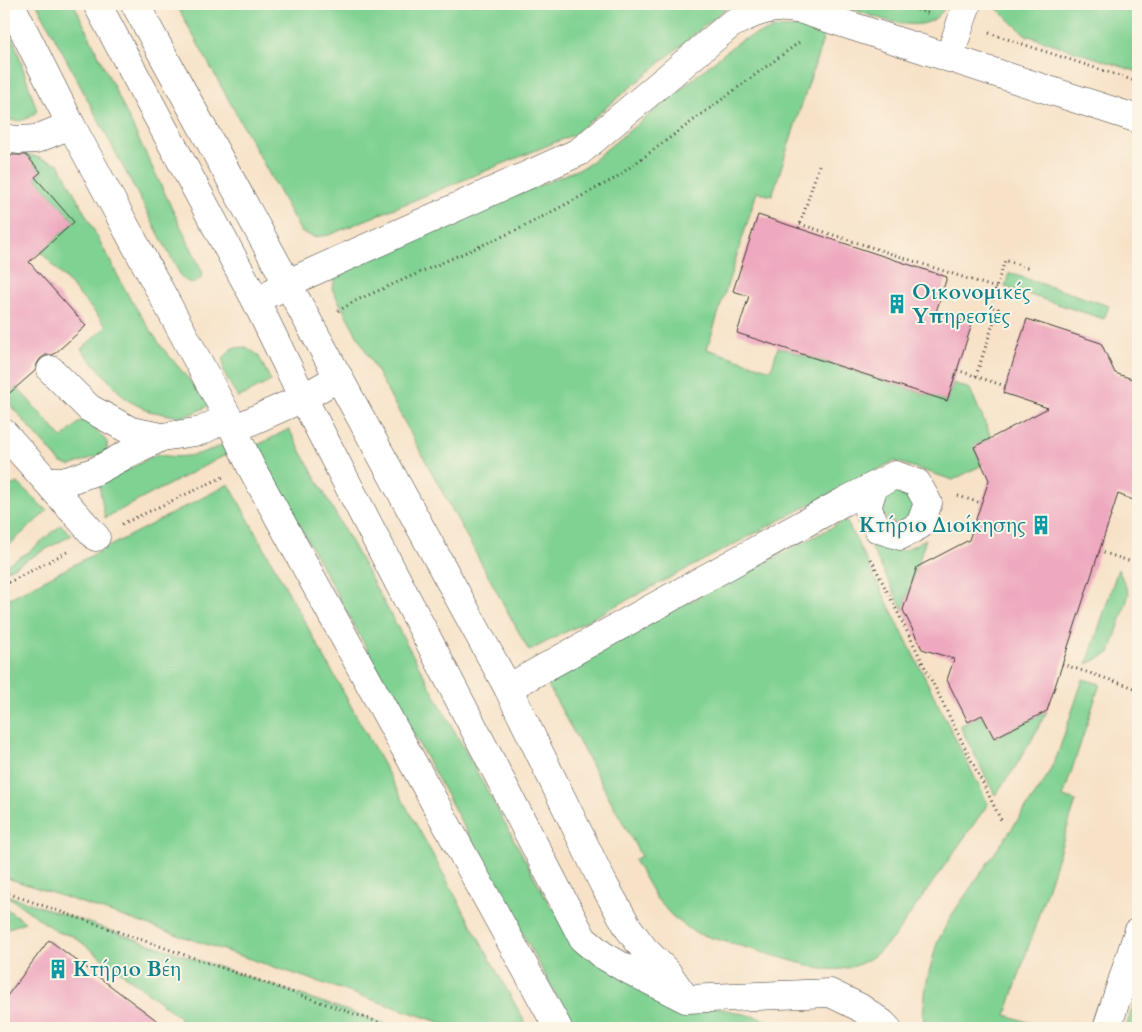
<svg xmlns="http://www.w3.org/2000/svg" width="1142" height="1032" viewBox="0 0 1142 1032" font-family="Cardo,serif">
  <rect width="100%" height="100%" fill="#fcf5e5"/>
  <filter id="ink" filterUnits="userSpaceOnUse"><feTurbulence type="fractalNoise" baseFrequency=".02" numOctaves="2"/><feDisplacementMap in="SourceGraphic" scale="10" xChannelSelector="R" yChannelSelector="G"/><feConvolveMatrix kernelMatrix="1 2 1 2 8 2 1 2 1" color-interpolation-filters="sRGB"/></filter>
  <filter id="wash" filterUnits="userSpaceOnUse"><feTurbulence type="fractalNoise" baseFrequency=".0096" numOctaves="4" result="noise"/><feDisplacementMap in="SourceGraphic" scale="20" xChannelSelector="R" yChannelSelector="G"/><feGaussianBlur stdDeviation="1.12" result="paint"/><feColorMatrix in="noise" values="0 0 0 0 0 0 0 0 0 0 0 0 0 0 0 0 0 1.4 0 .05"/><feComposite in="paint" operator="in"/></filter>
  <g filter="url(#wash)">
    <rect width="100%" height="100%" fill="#f7e2c8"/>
    <g fill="#80d293" stroke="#4e7758">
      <path d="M37,4H74L203,273C198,286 191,285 182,278Z"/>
      <polygon points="176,4 731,4 573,135 329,235 314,237 301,232"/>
      <path d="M837,4H948C943,10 939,17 931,21C908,33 860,11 837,4Z"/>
      <polygon points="992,4 1138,4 1138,72 1026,35"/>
      <path d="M4,10L37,111C25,122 20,122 4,119Z"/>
      <polygon points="801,27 825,33 772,196 757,192 707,349 771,370 778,347 947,401 953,383 970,389 991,437 974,447 982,465 953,480 894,461 529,651 332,289 336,276 346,265 586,166 738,42 757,34 779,28"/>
      <polygon points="24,153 59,164 129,297 161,346 210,405 194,413 180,417 149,411 129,401 121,394 81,349 107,326 41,252 74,222 35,177 41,172"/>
      <polygon points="1009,273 1109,306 1104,319 1005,287"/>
      <polygon points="246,347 258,355 271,381 238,398 224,373 223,359 232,348"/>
      <polygon points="17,387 62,438 85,417 107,442 107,448 105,453 70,466 61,463 4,398"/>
      <polygon points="289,429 552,909 562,904 646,990 756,1017 792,1028 574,1028 256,446"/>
      <path d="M230,441L235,450L105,518L99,485L157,454C184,461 207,453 230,441Z"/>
      <polygon points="18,483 47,511 9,545 4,548 4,488"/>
      <polygon points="229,484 528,1028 457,1028 4,877 4,601"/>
      <polygon points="903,489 913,497 915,512 905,522 892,523 881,514 880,500 889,490"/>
      <path d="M846,520L988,804L897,933C882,951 866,966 841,969C835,970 828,969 821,969L695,933L672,916L656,898L634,860L641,856L544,678Z"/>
      <polygon points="61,525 72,535 4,572 4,566 29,552"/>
      <polygon points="926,539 903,610 868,541 903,551"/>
      <polygon points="1118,569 1129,594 1110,653 1087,664"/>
      <polygon points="1083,679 1100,684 1063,797 1076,801 1006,1015 1046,1028 925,1028 923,1015 926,986 929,972 937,943 951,916 1044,782 1057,756"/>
      <polygon points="1047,711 1030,743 1014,769 995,795 960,726 982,715 995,738"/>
      <polygon points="6,895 398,1028 173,1028 181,1018 73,936 57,932"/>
      <polygon points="4,907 25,922 4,930"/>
      <polygon points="1138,990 1138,1028 1126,1028"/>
    </g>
    <g id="blocks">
      <g fill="#eea8bf">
        <polygon points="12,155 26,155 41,172 35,177 74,222 29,262 86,326 53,355 46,355 40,359 36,366 36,370 4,398 4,163"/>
        <polygon points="758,215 947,277 936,312 972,324 947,401 737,333 749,296 733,291"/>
        <polygon points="1027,319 1101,343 1115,373 1138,381 1138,502 1118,494 1047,711 994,738 982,715 968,722 947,680 954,659 922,649 903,610 917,567 969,540 989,480 974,447 1048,408 1003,393"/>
        <polygon points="49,940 167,1028 4,1028 4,1000"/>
      </g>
    </g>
  </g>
  <g filter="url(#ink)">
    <use href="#blocks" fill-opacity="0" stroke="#3d3a36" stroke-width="1"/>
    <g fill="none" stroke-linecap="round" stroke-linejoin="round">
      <defs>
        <g id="minor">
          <polyline points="97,4 256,301 303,398 583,939 601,954 623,967 686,999 830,993 859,1007 882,1023 887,1028"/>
          <polyline points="135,4 508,688 603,883 629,929 644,949 667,972 681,992"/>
          <polyline points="13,9 71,125 228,417 250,465 558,1028"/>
          <polyline points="949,58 967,4"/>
          <polyline points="4,138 18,140 36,139 71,125"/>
          <path d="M273,292L288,283L579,152L731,24C746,17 761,9 777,8C785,7 794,9 802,10L1138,119"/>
          <polyline points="51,370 89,408 131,431 162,437 201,431 228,417"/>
          <polyline points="234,429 303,398 339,377"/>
          <polyline points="4,433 96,537"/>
          <polyline points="47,481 67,481 96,471 131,452 162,437"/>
          <polyline points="508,688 843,502 895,475 917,483 928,503 920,525 900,536 878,529 867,508 874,486"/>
          <polyline points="1107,1028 1138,932"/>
        </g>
      </defs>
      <use href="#minor" stroke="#3d3a36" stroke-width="29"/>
      <g stroke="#3d3a36" stroke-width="3" stroke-dasharray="1 4" stroke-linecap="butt">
        <polyline points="898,4 931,14"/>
        <polyline points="989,33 1138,82"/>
        <polyline points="800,224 996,288"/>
        <polyline points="799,228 820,162"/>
        <polyline points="338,311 357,300 519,229 614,179 801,41"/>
        <polyline points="957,370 1005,386"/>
        <polyline points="976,376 998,309 990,306 1005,260 1029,268"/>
        <polyline points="958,496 981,503"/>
        <polyline points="122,524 223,477"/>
        <polyline points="1099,551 1138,564"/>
        <polyline points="871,559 1001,820"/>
        <polyline points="4,585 67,552"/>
        <polyline points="1062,664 1138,689"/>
        <polyline points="4,892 395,1028"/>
      </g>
      <use href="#minor" stroke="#fff" stroke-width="28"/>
    </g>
  </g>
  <defs>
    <symbol id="building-bare" viewBox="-9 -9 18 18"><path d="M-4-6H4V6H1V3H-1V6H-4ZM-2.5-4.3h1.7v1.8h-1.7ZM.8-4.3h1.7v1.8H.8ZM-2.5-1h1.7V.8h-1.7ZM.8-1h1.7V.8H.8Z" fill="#0f9aa8" stroke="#fcf5e5" stroke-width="2.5" paint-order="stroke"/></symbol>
  </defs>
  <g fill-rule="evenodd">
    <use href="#building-bare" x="883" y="290" width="28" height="28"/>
    <use href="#building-bare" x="1027" y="511" width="28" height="28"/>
    <use href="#building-bare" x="44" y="955" width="28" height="28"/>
  </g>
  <g text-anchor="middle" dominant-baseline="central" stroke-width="4" stroke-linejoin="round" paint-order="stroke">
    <g font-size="21" font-weight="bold" fill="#0d838f" stroke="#fcf5e5" text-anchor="start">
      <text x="912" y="292">Οικονομικές<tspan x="912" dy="24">Υπηρεσίες</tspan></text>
      <text x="1026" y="525" text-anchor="end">Κτήριο Διοίκησης</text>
      <text x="73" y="969">Κτήριο Βέη</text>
    </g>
  </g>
  <rect width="1142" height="1032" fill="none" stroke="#fcf5e5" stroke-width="20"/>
</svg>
